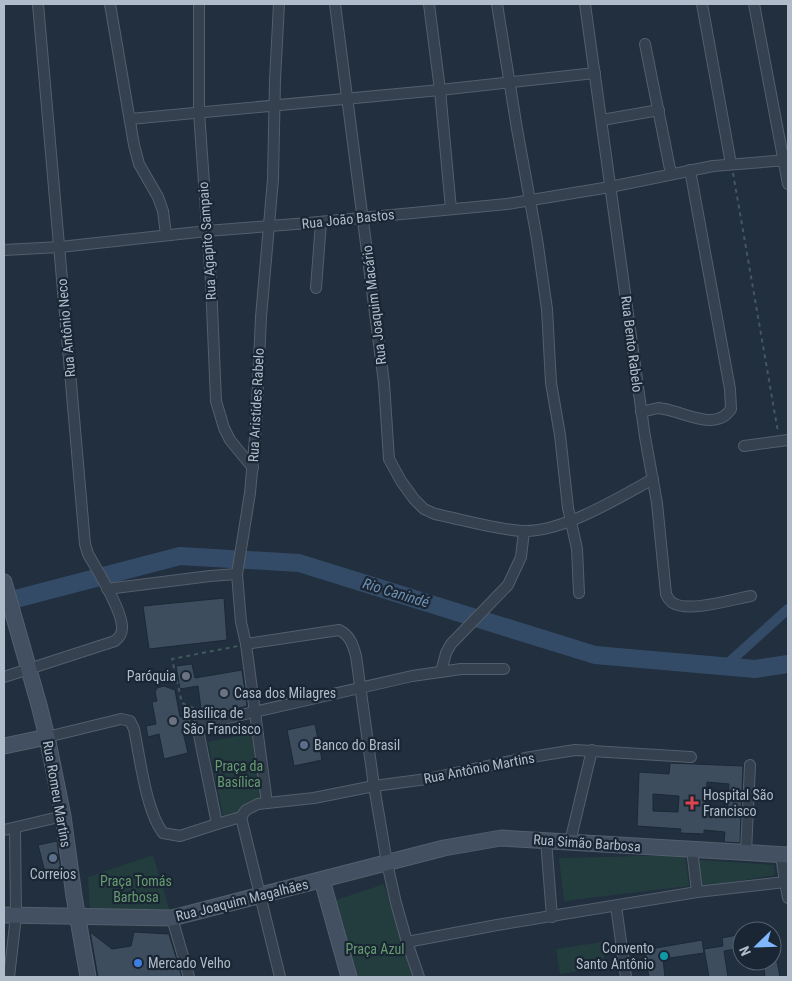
<svg xmlns="http://www.w3.org/2000/svg" width="792" height="981" viewBox="0 0 792 981" font-family="'Roboto Condensed',sans-serif">
  <rect width="100%" height="100%" fill="#212f3e"/>
  <g fill="#233d3f">
    <polygon points="256,732 271,806 223,816 208,742"/>
    <polygon points="153,855 171,915 90,915 88,877"/>
    <polygon points="685,855 689,886 564,901 559,858"/>
    <polygon points="699,860 774,865 775,875 699,887"/>
    <polygon points="384,884 412,977 354,977 336,900"/>
    <polygon points="602,942 606,967 560,974 556,949"/>
  </g>
  <g fill="none" stroke-linecap="round" stroke-linejoin="round">
    <polyline stroke="#344b67" stroke-width="10" points="725,666 788,609"/>
    <polyline stroke="#344b67" stroke-width="18" points="4,602 180,556 299,563 595,655 755,669 788,664"/>
  </g>
  <g fill="#3d4d5e" stroke="#1c2835" fill-rule="evenodd">
    <polygon points="224,598 227,640 149,649 143,606"/>
    <polygon points="192,664 195,678 242,670 247,706 202,717 198,686 180,689 176,666"/>
    <polygon points="164,686 175,690 180,717 190,715 191,721 190,726 182,728 188,753 164,759 159,734 148,737 146,726 156,724 152,702 157,701 155,692 157,688"/>
    <polygon points="315,724 322,760 294,766 287,730"/>
    <path d="M670,763L743,766L740,843L724,842L725,832L704,830V834L680,833L681,829L637,826L639,772L669,774ZM707,782L729,784L727,815L705,813ZM653,794L679,796L678,812L653,811Z"/>
    <polygon points="57,841 61,871 45,872 38,845"/>
    <polygon points="90,932 112,949 131,946 134,932 169,934 182,977 98,977"/>
    <polygon points="742,934 742,948 724,951 728,977 709,977 704,949 723,946 722,938"/>
    <polygon points="702,940 704,953 663,959 665,977 649,977 644,950"/>
    <polygon points="763,961 777,961 780,977 765,977"/>
  </g>
  <g fill="none" stroke-linecap="round" stroke-linejoin="round">
    <defs>
      <g id="street">
        <polyline points="110,4 134,145 139,164 158,197 163,211 166,235"/>
        <polyline points="199,4 199,112 211,282 216,401 224,428 230,440 253,468"/>
        <path d="M335,4L384,383L389,459L401,481L414,499L424,509L435,514C464,520 493,529 522,531C562,533 618,498 653,479"/>
        <polyline points="429,4 440,90 451,209"/>
        <polyline points="497,4 517,129 537,239 547,309 551,383 560,435 568,508 577,549 579,593"/>
        <path d="M585,4L645,437L657,503L666,594C668,598 669,601 673,603C689,613 733,599 751,596"/>
        <polyline points="702,4 731,164"/>
        <polyline points="754,4 788,184"/>
        <polyline points="645,44 671,174"/>
        <polyline points="130,119 440,90 595,73"/>
        <polyline points="602,120 659,110"/>
        <polyline points="4,250 60,247 207,231 308,223 507,204 610,187 713,166 788,160"/>
        <polyline points="316,288 321,222"/>
        <path d="M641,412L658,408L664,409C684,412 716,432 731,409L730,389L690,170"/>
        <polyline points="744,446 788,440"/>
        <polyline points="107,589 210,576 237,574"/>
        <path d="M246,644L339,630C350,635 353,645 356,656L374,786L387,863L396,903L407,942L419,977"/>
        <polyline points="441,672 446,653 451,644 508,585 521,557 524,531"/>
        <path d="M4,677L115,641C119,637 122,635 122,628C123,611 97,570 88,554L85,544L38,4"/>
        <path d="M47,737L121,719L130,721L134,729C140,758 146,811 163,833L180,836L217,824L197,725L412,676L461,669H504"/>
        <polyline points="267,803 246,644 241,622 237,574 250,493 256,427 261,317 273,179 275,80 279,4"/>
        <polyline points="241,817 280,977"/>
        <polyline points="217,824 241,817 246,810 258,804 314,798 374,786 427,779 525,758 575,750 691,757"/>
        <polyline points="4,830 63,816"/>
        <polyline points="546,840 552,917"/>
        <polyline points="570,842 592,750"/>
        <polyline points="692,849 697,892"/>
        <polyline points="746,852 750,765"/>
        <polyline points="785,882 788,898"/>
        <polyline points="616,906 626,977"/>
        <polyline points="172,918 189,977"/>
        <polyline points="407,942 497,925 697,892 785,882 781,855"/>
        <polyline points="9,977 16,916 15,828"/>
      </g>
      <g id="secondary">
        <polyline points="4,582 39,705 47,737 63,816 74,896 88,977"/>
        <polyline points="4,746 47,737"/>
        <polyline points="322,880 349,977"/>
        <polyline points="4,915 172,918 444,848 501,838 788,855"/>
      </g>
    </defs>
    <use href="#street" stroke="#535f6c" stroke-width="12"/>
    <use href="#secondary" stroke="#535f6c" stroke-width="17"/>
    <g stroke="#415a5c" stroke-width="2" stroke-dasharray="4 4" stroke-linecap="butt">
      <polyline points="733,173 778,432"/>
      <polyline points="195,716 193,708 182,703 172,659 238,646"/>
    </g>
    <use href="#street" stroke="#35414e" stroke-width="10"/>
    <use href="#secondary" stroke="#435062" stroke-width="15"/>
  </g>
  <g fill="#6b7280" stroke="#1a2633" stroke-width="2">
    <circle cx="186" cy="676" r="5"/>
    <circle cx="224" cy="693" r="5"/>
    <circle cx="173" cy="721" r="5"/>
  </g>
  <g fill="#5c6f8a" stroke="#1a2633" stroke-width="2">
    <circle cx="304" cy="745" r="5"/>
    <circle cx="53" cy="858" r="5"/>
  </g>
  <path fill="#e0444e" stroke="#1a2633" stroke-width="2" d="M689.5 795.5h5v5h5v5h-5v5h-5v-5h-5v-5h5z"/>
  <circle fill="#0f9aa8" stroke="#1a2633" stroke-width="2" cx="664" cy="956" r="5"/>
  <circle fill="#3f7fe0" stroke="#1a2633" stroke-width="2" cx="138" cy="963" r="5"/>
  <g text-anchor="middle" dominant-baseline="central" stroke-width="4.5" stroke-linejoin="round" paint-order="stroke">
    <g font-size="14" fill="#b1bcca" stroke="#1a2633">
      <text transform="translate(348 219) rotate(-6)">Rua João Bastos</text>
      <text transform="translate(207 241) rotate(-94)">Rua Agapito Sampaio</text>
      <text transform="translate(374 305) rotate(-97)">Rua Joaquim Macário</text>
      <text transform="translate(66 328) rotate(-95)">Rua Antônio Neco</text>
      <text transform="translate(632 344) rotate(83)">Rua Bento Rabelo</text>
      <text transform="translate(256 405) rotate(-87)">Rua Aristides Rabelo</text>
      <text transform="translate(479 768) rotate(-11)">Rua Antônio Martins</text>
      <text transform="translate(57 794) rotate(80)">Rua Romeu Martins</text>
      <text transform="translate(587 843) rotate(4)">Rua Simão Barbosa</text>
      <text transform="translate(242 900) rotate(-14)">Rua Joaquim Magalhães</text>
    </g>
    <g font-size="14" fill="#b1bcca" stroke="#1a2633" text-anchor="start">
      <text x="176" y="676" text-anchor="end">Paróquia</text>
      <text x="234" y="693">Casa dos Milagres</text>
      <text x="183" y="713">Basílica de<tspan x="183" dy="16">São Francisco</tspan></text>
      <text x="314" y="745">Banco do Brasil</text>
      <text x="703" y="795">Hospital São<tspan x="703" dy="16">Francisco</tspan></text>
      <text x="53" y="874" text-anchor="middle">Correios</text>
      <text x="654" y="948" text-anchor="end">Convento<tspan x="654" dy="16">Santo Antônio</tspan></text>
      <text x="148" y="963">Mercado Velho</text>
    </g>
    <g font-size="14" fill="#669d70" stroke="#1a2633">
      <text x="239" y="766">Praça da<tspan x="239" dy="16">Basílica</tspan></text>
      <text x="136" y="881">Praça Tomás<tspan x="136" dy="16">Barbosa</tspan></text>
      <text x="375" y="949">Praça Azul</text>
    </g>
    <g font-size="15" font-style="italic" fill="#6f8eb0" stroke="#1a2633">
      <text transform="translate(396 593) rotate(17)">Rio Canindé</text>
    </g>
  </g>
  <rect width="792" height="981" fill="none" stroke="#b1bcca" stroke-width="10"/>
  <g transform="translate(757 946) rotate(247)"><circle r="24" fill="#1a2633" stroke="#56626f"/>
  <path d="M0-4L9 19L0 12L-9 19Z" fill="#80b7ff"/>
  <text y="-8" font-size="14" font-weight="bold" text-anchor="middle" fill="#b1bcca">N</text>
  </g>
</svg>
